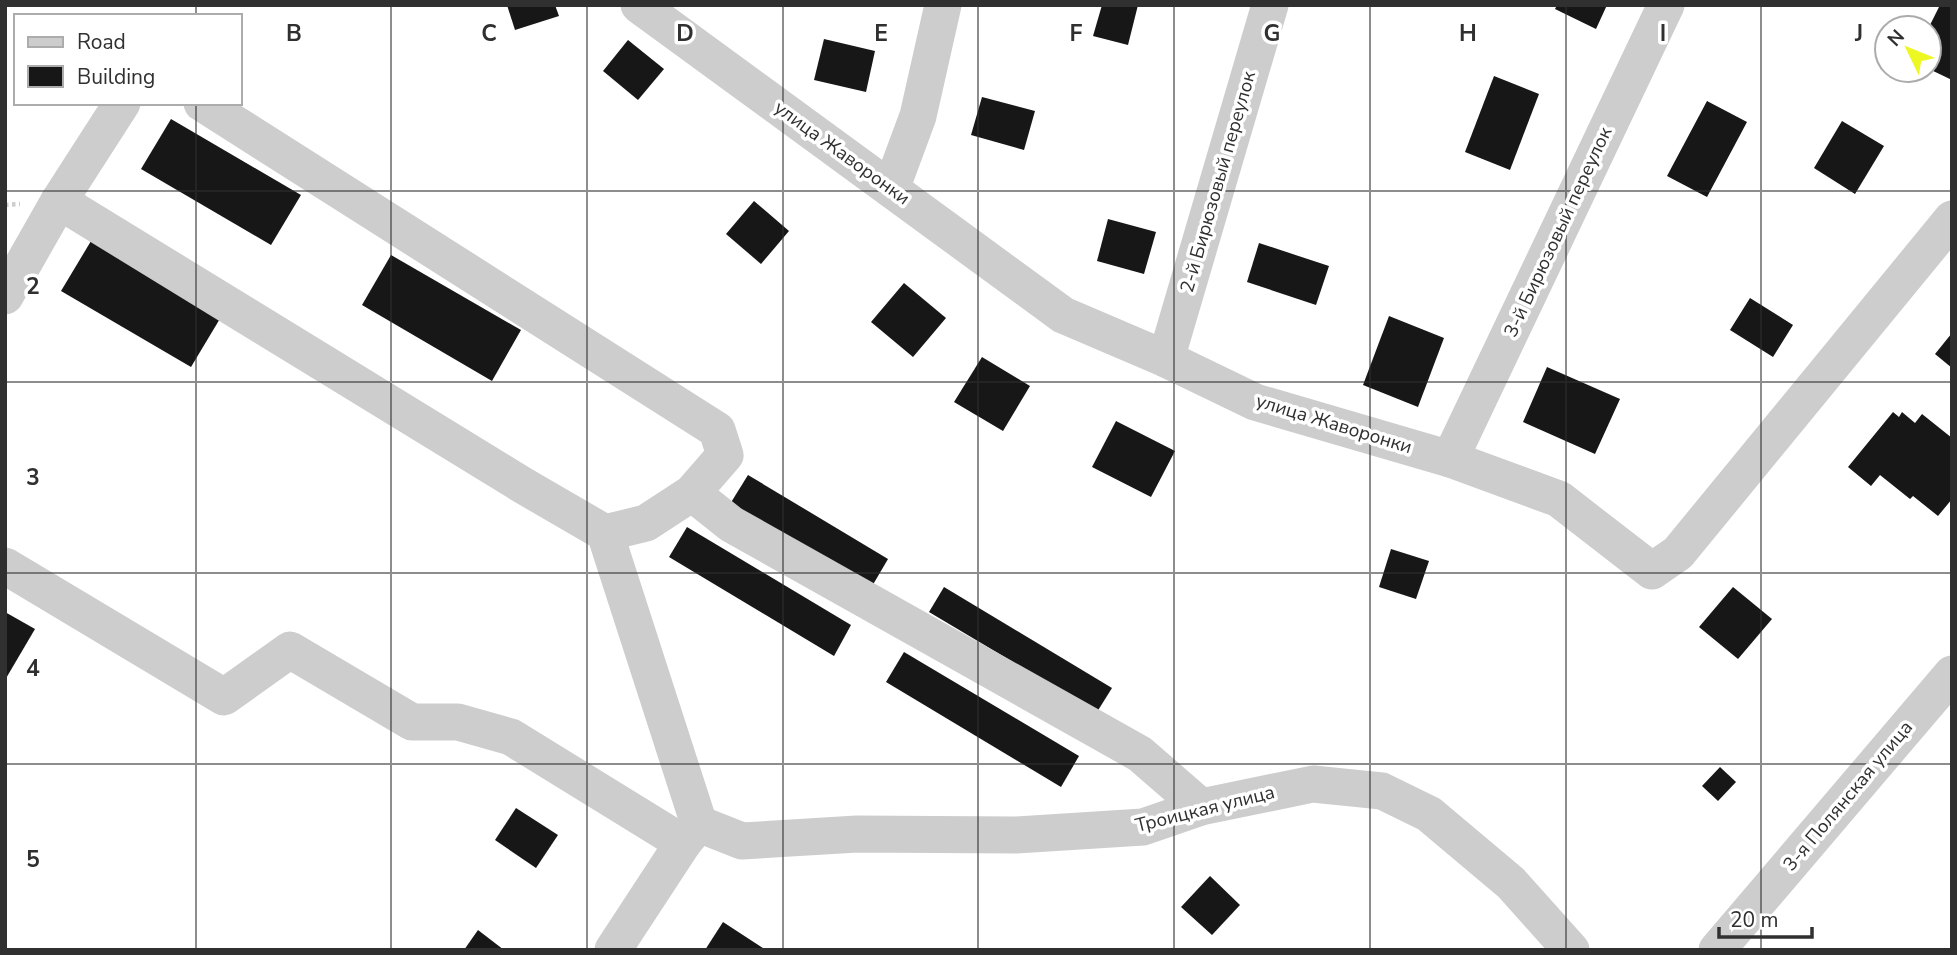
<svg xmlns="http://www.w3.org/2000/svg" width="1957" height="955" viewBox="0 0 1957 955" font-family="'Nunito Sans',sans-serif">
  <rect width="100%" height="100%" fill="#fff"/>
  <g fill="#171717">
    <polygon points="507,5 555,5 559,16 515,30"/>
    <polygon points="1102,5 1138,5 1128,45 1093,36"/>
    <polygon points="1557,5 1607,5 1596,29 1555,9"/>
    <polygon points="1940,5 1952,6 1952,80 1929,69 1929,27"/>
    <polygon points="824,39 875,51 866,92 814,80"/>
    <polygon points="628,40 664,69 638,100 603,71"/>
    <polygon points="1494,76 1539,94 1510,170 1465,152"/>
    <polygon points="982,97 1035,111 1024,150 971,135"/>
    <polygon points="1707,101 1747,122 1707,197 1667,176"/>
    <polygon points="171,119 301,195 271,245 141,169"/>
    <polygon points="1842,121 1884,146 1855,194 1814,168"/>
    <polygon points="754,201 789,231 761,264 726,234"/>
    <polygon points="1108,219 1156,232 1144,274 1097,261"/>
    <polygon points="91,241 221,317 191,367 61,291"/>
    <polygon points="1259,243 1329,266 1316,305 1247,282"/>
    <polygon points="391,255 521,330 492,381 362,305"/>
    <polygon points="904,283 946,318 913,357 871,322"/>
    <polygon points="1750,298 1793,325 1773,357 1730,330"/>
    <polygon points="1389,316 1444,338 1418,407 1363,385"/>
    <polygon points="1952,333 1952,368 1935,354"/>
    <polygon points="982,357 1030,386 1003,431 954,402"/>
    <polygon points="1547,367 1620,399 1595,454 1523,422"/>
    <polygon points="1893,412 1899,417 1902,412 1915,423 1922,414 1952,438 1952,499 1938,516 1913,496 1910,499 1880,475 1871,486 1848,467"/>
    <polygon points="1116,421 1175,451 1151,497 1092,467"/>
    <polygon points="748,475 888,559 871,588 730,504"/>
    <polygon points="687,527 851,625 834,656 669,557"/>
    <polygon points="1391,549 1429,561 1416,599 1379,587"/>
    <polygon points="944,587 1112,688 1097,712 929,612"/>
    <polygon points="1733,587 1772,619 1738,659 1699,627"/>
    <polygon points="5,612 35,629 5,680"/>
    <polygon points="904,652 1079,756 1061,787 886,682"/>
    <polygon points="1720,767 1736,782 1718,801 1702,786"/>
    <polygon points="516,808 558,835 536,868 495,840"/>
    <polygon points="1210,876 1240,905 1212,935 1181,907"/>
    <polygon points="723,922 766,950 705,950"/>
    <polygon points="478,930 504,950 464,950"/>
  </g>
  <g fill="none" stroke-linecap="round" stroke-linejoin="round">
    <polyline stroke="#cdcdcd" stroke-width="4.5" stroke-dasharray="3.5 3.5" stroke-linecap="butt" points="5,205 20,204"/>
    <g stroke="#cdcdcd" stroke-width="37">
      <polyline points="639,5 1063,315 1166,359 1255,402 1450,459 1559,499 1652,571 1678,553 1952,219"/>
      <polyline points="202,103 717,430 725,455 692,493 646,523 605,533"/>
      <polyline points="891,189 918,116 943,5"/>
      <polyline points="59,201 524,486 605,533 699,824"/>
      <polyline points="5,296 59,201 122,103"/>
      <polyline points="1166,359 1270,5"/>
      <polyline points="1450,459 1666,5"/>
      <polyline points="692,493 731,524 1140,754 1201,807"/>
      <polyline points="5,566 224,697 290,650 412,722 458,722 511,737 683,843"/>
      <polyline points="699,824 742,841 857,834 1016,835 1143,827 1201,807 1313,784 1382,791 1429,814 1511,883 1571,950"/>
      <polyline points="613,950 683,843 698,825"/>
      <polyline points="1717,950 1952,674"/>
    </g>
  </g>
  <path fill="none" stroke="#303030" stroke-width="2" stroke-opacity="0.55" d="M196,5V16M391,5V950M587,5V950M783,5V950M978,5V950M1174,5V950M1370,5V950M1566,5V950M1761,5V950M196,103V950M5,191H1952M5,382H1952M5,573H1952M5,764H1952"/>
  <g text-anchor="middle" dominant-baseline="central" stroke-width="7" stroke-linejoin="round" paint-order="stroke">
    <g font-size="19" fill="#303030" stroke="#fff">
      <text transform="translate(842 153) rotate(36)">улица Жаворонки</text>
      <text transform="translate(1218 182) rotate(-74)">2-й Бирюзовый переулок</text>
      <text transform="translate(1558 232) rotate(-65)">3-й Бирюзовый переулок</text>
      <text transform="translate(1334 424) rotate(17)">улица Жаворонки</text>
      <text transform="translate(1848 796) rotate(-50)">3-я Полянская улица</text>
      <text transform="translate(1205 809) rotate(-14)">Троицкая улица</text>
    </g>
  </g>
  <g font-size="23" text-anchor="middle" font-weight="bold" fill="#303030" stroke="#fff" stroke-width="7" stroke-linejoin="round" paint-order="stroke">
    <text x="294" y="41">B</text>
    <text x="489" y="41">C</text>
    <text x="685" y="41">D</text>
    <text x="881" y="41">E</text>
    <text x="1076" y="41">F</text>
    <text x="1272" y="41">G</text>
    <text x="1468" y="41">H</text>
    <text x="1663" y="41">I</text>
    <text x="1859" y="41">J</text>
    <text x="33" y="294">2</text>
    <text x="33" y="485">3</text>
    <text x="33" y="676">4</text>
    <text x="33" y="867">5</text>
  </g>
  <rect width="1957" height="955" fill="none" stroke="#303030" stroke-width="14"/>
  <rect x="14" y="14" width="228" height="91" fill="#ffffff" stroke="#acacac" stroke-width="2"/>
  <rect x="28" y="37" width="35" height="10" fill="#cdcdcd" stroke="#acacac" stroke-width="2"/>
  <text x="77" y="49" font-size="21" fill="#303030">Road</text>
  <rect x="28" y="66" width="35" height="21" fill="#171717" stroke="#acacac" stroke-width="2"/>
  <text x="77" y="84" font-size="21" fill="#303030">Building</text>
  <g transform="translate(1908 49) rotate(313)"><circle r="33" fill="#ffffff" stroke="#acacac" stroke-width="2"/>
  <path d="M0-5L12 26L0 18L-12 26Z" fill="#edf722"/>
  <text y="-10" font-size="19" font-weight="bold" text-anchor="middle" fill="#303030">N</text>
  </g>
  <path d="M1719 927v10h93v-10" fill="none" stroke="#303030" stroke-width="3.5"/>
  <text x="1730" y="927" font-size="21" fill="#303030" stroke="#ffffff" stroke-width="5" paint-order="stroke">20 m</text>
</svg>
